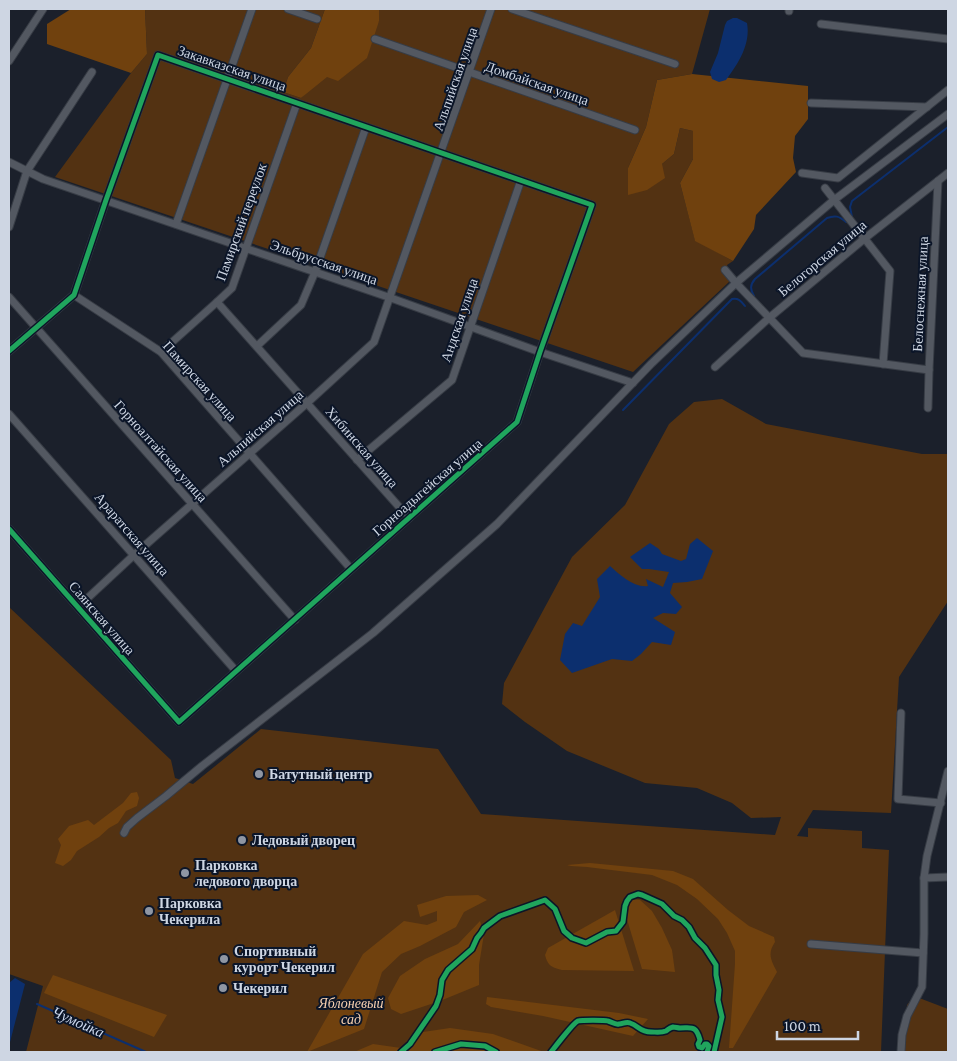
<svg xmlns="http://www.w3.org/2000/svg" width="957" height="1061" viewBox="0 0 957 1061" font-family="'Crimson Pro',serif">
  <rect width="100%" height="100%" fill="#1b202b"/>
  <g fill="#533212">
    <polygon points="145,9 325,9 311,48 288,77 283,92 301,98 379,21 379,9 710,9 692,74 657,80 646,127 628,168 662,164 674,154 680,128 693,131 693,159 680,183 695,240 733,261 727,265 730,274 730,281 633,372 55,177 131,73 147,54"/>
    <polygon points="722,399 766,424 922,454 948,454 948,601 899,677 891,813 813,810 797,836 808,837 808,828 862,831 862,848 889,850 881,1052 26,1052 43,986 9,974 9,607 171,760 175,778 193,784 261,729 438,749 481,814 775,835 781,817 751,818 732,803 697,788 645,783 567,751 525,722 502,704 504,683 572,557 625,505 669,424 694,402"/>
    <polygon points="914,996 948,1009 948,1052 904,1052 907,1005"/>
  </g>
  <g fill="#70410e">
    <polygon points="71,9 145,9 147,54 131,73 47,44 47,24"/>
    <polygon points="325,9 379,9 379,21 367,58 338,81 327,77 301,98 283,92 288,77 311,48"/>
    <polygon points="692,74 808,86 808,119 795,136 793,158 796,172 756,215 754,229 733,261 695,241 680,183 693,159 693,131 680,128 674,154 662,164 665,178 647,190 628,195 628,168 646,127 657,80"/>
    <polygon points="137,792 139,798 137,806 126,811 118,823 109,828 99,837 77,851 71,860 63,866 55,863 61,845 58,839 69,826 88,820 94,825 123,803 131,793"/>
    <path d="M590,863L673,871L693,879L728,910L749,926L774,937L775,942C767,954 771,960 777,972L733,1048H729L735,964V951L727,933L718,919L697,899L677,885L652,875L587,867L571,866L567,865Z"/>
    <polygon points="478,895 487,900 464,912 456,927 420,946 401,954 382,972 364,1029 307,1052 363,954 404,921 427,925 437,921 437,911 420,917 417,905 446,896"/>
    <polygon points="630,899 640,900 652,911 662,928 672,950 675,972 642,969 622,903"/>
    <path d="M615,910L634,971L562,970C551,967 548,966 545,955L548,948Z"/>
    <polygon points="480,921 484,934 479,965 479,985 440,1001 401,1014 391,1009 388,998 400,976 425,959 458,944"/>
    <polygon points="53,975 167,1015 154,1037 44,993"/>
    <polygon points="487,997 619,1013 648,1019 633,1036 543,1016 491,1007 486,1004"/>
    <polygon points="450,1028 493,1034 544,1052 354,1052 373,1044 401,1048 423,1032"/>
  </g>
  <g fill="#0c2f6e">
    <path d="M733,18H737L747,23C751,44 738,64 726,80L719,82L712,79L710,72L718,53L725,25L727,21Z"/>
    <path d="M697,538L713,551L702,579L687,582L673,583L670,593L682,607L676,614L663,613L653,618L675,632L671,645L652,642L641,654L632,661L612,659L572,673L560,660L565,634L573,623L582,626L600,597L597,579L610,566C620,575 634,588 648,586L646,579L663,587L669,572L649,569H642L630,557L650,543L659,549L662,554L681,561L686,559L690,544Z"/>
    <polygon points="15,978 25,984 9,1046 9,983"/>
  </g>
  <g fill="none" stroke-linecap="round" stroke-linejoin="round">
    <g stroke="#0c2f6e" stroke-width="2">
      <polyline points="852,217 850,207 852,201 948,127"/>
      <path d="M754,296C750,289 750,285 755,279L827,218C835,215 839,216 846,222"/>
      <path d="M623,410L732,299C739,298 741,301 745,306"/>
      <polyline points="37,1004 146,1052"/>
    </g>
    <defs>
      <g id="minor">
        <polyline points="288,9 317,19"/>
        <polyline points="512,9 675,64"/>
        <polyline points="789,11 789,9"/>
        <polyline points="821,24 948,39"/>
        <polyline points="375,39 635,130"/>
        <polyline points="9,61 43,9"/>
        <polyline points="811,103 927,107"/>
        <polyline points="9,162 43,179 391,298 540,352 633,383"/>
        <polyline points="802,173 838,178 948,90"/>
        <polyline points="825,188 890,271 883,364"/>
        <polyline points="176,224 252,9"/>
        <polyline points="9,227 27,171 92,72"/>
        <polyline points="725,270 736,283 803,353 929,370"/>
        <polyline points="74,295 161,352 351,569"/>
        <polyline points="9,297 295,620"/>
        <polyline points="217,302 409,518"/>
        <polyline points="257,346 301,305 315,272 366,127"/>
        <polyline points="9,351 74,295 106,200 158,55 592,205 540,352 517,422 179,722 9,529"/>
        <polyline points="161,352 217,302 232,288 297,103"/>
        <polyline points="715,367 769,318 864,239 948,173"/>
        <polyline points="928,408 929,370 938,181"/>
        <polyline points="9,414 236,671"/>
        <polyline points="357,460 452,380 521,180"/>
        <polyline points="78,607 134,555 307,403 374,342 491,9"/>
        <polyline points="901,713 898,799 941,803"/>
        <polyline points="124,833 127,827 137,818 166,796 202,766 373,633 497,524 651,364 736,283 834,200 948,114"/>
        <polyline points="924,878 948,877"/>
        <polyline points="811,944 923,953"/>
        <polyline points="901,1052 902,1035 907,1016 922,987 924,934 924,878 927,856 948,771"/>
      </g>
    </defs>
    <use href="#minor" stroke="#373c45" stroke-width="9"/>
    <use href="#minor" stroke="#535861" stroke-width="7"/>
    <defs>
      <g id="cycleway">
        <polyline points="9,351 74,295 106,200 158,55 592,205 540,352 517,422 179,722 9,529"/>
        <polyline points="401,1052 410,1044 436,1006 440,995 442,980 448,970 472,949 477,938 481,933 484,928 500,916 545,900 555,909 564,931 572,938 586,943 607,932 616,931 623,922 625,906 627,901 630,897 638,894 642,895 662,904 674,916 682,920 689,927 695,938 705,948 716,965 716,975 719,990 718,1000 722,1017 714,1052"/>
        <polyline points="435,1052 461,1044 485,1046 496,1052"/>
        <path d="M551,1052C555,1047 574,1022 578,1021C581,1020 605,1020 608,1021C612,1022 615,1025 619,1024C623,1024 626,1021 630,1023C639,1026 640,1032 651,1032C656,1032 661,1033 666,1031C669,1029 669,1028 673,1027C675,1027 678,1028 680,1028C692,1028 696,1025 700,1040L698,1044L699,1047L702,1048L705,1044H707L709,1046L707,1052"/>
      </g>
    </defs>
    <use href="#cycleway" stroke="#0b1528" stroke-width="8"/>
    <use href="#cycleway" stroke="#20a55d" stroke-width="5"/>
  </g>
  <g fill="#8f96a3" stroke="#0b1528" stroke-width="2">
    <circle cx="259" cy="774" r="5"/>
    <circle cx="242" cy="840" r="5"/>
    <circle cx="185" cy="873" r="5"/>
    <circle cx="149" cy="911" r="5"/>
    <circle cx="224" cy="959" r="5"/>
    <circle cx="223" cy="988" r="5"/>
  </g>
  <g text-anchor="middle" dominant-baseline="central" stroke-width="4" stroke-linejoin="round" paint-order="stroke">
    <g font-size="14" fill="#ced6e3" stroke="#0b1528">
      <text transform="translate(232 68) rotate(19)">Закавказская улица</text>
      <text transform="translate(455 79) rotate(-71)">Альпийская улица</text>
      <text transform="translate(537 83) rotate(19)">Домбайская улица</text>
      <text transform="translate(241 222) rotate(-70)">Памирский переулок</text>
      <text transform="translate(822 258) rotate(-40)">Белогорская улица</text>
      <text transform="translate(324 262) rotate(19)">Эльбрусская улица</text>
      <text transform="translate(920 294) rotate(-87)">Белоснежная улица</text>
      <text transform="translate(459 320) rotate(-71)">Андская улица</text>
      <text transform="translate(200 381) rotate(48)">Памирская улица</text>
      <text transform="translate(260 428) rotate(-41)">Альпийская улица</text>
      <text transform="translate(362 447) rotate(49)">Хибинская улица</text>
      <text transform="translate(161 451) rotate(48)">Горноалтайская улица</text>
      <text transform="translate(427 487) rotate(-41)">Горноадыгейская улица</text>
      <text transform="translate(132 534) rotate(49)">Араратская улица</text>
      <text transform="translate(102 618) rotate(49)">Саянская улица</text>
    </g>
    <g font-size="14" font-weight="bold" fill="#ced6e3" stroke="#0b1528" text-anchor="start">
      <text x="269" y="774">Батутный центр</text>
      <text x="252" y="840">Ледовый дворец</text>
      <text x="195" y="865">Парковка<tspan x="195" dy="16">ледового дворца</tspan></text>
      <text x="159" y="903">Парковка<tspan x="159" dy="16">Чекерила</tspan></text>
      <text x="234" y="951">Спортивный<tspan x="234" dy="16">курорт Чекерил</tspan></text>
      <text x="233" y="988">Чекерил</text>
    </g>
    <g font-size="14" font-style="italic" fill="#fad2b1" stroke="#0b1528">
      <text x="351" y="1003">Яблоневый<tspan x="351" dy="16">сад</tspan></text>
    </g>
    <g font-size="15" font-style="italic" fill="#cdd8ed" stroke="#0b1528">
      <text transform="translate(78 1022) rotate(24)">Чумойка</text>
    </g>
  </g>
  <rect width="957" height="1061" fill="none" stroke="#ced6e3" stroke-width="20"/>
  <path d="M777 1031v8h81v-8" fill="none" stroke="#ced6e3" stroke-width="2.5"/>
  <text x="784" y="1031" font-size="15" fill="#ced6e3" stroke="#0b1528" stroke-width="4" paint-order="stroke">100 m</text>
</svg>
